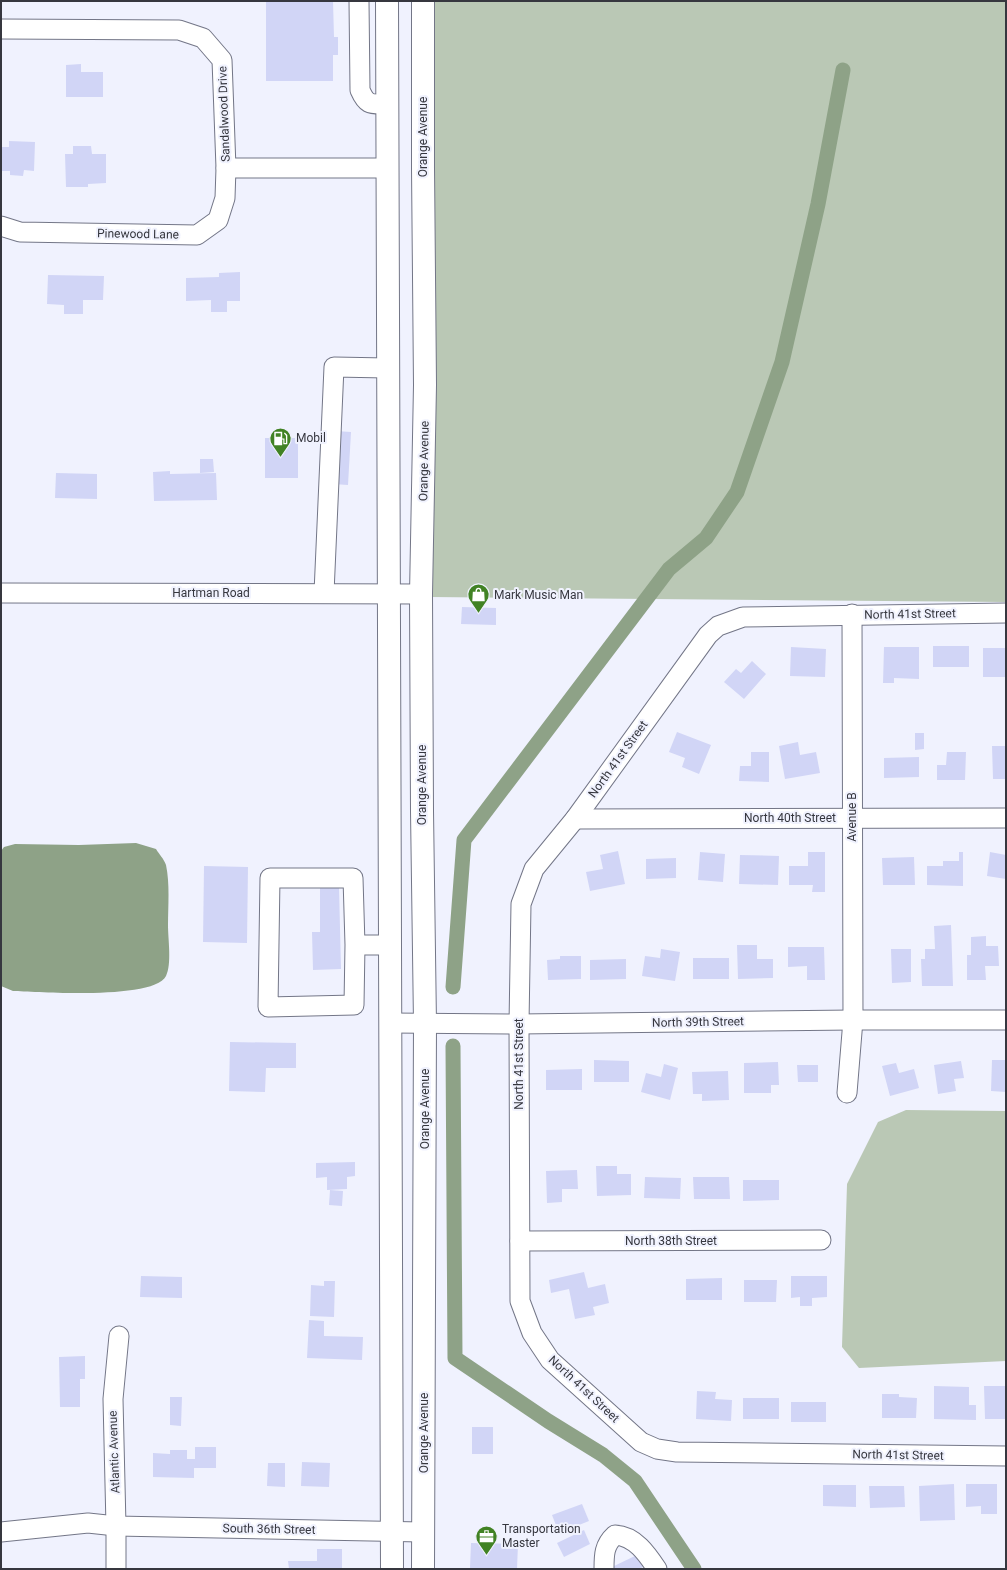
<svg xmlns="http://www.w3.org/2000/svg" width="1007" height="1570" viewBox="0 0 1007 1570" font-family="Roboto,sans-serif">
  <rect width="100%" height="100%" fill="#f0f2fe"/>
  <g fill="#bac8b5">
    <polygon points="431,1 1006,1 1006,602 430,597"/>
    <polygon points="906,1110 1006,1111 1006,1361 859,1368 842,1347 847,1184 878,1122"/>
  </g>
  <path fill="#8ea287" d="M136,843L156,849C159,854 164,859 166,865C170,884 168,906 168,925C168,939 172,964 166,976C154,1000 39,992 13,991L1,986V851L4,847L15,844L79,845Z"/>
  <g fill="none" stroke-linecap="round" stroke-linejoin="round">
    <g stroke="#8ea287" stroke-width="15">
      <polyline points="453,987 464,840 669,569 706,538 737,492 782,362 818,204 843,70"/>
      <polyline points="453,1046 455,1358 548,1421 603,1455 635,1481 694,1569"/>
    </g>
  </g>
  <g fill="#d1d5f6">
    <polygon points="266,1 333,1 334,37 338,37 338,55 333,55 333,81 266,81"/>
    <polygon points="81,64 81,72 103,72 103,97 66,97 66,65"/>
    <polygon points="9,141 35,142 34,171 24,170 23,176 10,175 10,171 1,171 1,147 9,147"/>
    <polygon points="73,146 91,146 92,154 106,154 106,183 88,184 88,187 66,187 65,154 73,154"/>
    <polygon points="240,272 240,301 227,301 227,312 211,312 211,300 186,301 186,278 219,277 219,273"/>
    <polygon points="48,275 104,276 103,300 83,300 83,314 64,314 64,305 47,304"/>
    <polygon points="336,431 351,432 348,485 333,484"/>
    <rect x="265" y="438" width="33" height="40"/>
    <polygon points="200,459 213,459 214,472 200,473"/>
    <polygon points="170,471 170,474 216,473 217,500 154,501 153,472"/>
    <polygon points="56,473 97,474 97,499 55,498"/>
    <polygon points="462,607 496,608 496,625 461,624"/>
    <rect x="933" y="646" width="36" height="21"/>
    <polygon points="791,647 826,649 825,677 790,676"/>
    <polygon points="884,647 919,647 919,679 894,678 894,683 883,683"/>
    <rect x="983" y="648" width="23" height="29"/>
    <polygon points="752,661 766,674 744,699 724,682 736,669 741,673"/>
    <polygon points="677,732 711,745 699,774 682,767 685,758 669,752"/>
    <polygon points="915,733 924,733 924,749 915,750"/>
    <polygon points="798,742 800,755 816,752 820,773 785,779 779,746"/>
    <polygon points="992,746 1006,746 1006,779 993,779"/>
    <polygon points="751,752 769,752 769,782 739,781 740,766 751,766"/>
    <polygon points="947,752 966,752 965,780 937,780 937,765 946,765"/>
    <polygon points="919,757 919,777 884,778 884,758"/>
    <polygon points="618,851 625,884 590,891 586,872 603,869 600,855"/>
    <polygon points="700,852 725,854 723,882 698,880"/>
    <polygon points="808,852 825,852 825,892 812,892 813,885 789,885 789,866 808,866"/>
    <polygon points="959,852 963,852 963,886 927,885 927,866 943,866 943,861 959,861"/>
    <polygon points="990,852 1006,855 1006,879 987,876"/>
    <polygon points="740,855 779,856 778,885 739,884"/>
    <polygon points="914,857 915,885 883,885 882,858"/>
    <polygon points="676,858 676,878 646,879 646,859"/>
    <polygon points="204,866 248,867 247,943 203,942"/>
    <polygon points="339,887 341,969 313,970 312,932 320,932 320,888"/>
    <polygon points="951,925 953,986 922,986 921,959 925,959 925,949 935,949 934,926"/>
    <polygon points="986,936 986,946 998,946 999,966 985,966 986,980 967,980 967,955 971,955 971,937"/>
    <polygon points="737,945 757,945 757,959 773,959 773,978 738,979"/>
    <polygon points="788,947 824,947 825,980 807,980 807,966 788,967"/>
    <polygon points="661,949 680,952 675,981 642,976 645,956 660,958"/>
    <polygon points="891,949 911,949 911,982 892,983"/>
    <polygon points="560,956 581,956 581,979 548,980 547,960 560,959"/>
    <rect x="693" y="958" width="36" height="21"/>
    <polygon points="626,959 626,979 590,980 590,960"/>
    <polygon points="230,1042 296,1043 296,1068 266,1068 265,1092 229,1091"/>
    <polygon points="594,1060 629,1061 629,1082 594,1082"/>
    <polygon points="992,1060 1006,1060 1006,1092 991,1091"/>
    <polygon points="961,1061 964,1078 954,1079 956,1091 938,1094 934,1065"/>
    <polygon points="778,1062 779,1085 771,1085 771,1093 744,1093 744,1063"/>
    <polygon points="896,1063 899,1073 914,1069 919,1088 890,1096 882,1066"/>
    <polygon points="664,1064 678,1068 670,1100 641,1092 646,1073 661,1077"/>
    <polygon points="797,1065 818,1065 818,1082 798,1082"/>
    <polygon points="582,1069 582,1090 546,1090 546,1070"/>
    <polygon points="728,1071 729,1100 702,1101 702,1094 693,1094 692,1072"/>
    <polygon points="355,1162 355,1176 347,1177 347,1189 327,1190 327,1177 316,1178 316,1163"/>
    <polygon points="596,1166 617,1166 617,1174 631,1174 631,1195 597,1196"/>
    <polygon points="577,1170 578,1189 562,1189 562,1202 547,1203 546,1171"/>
    <polygon points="645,1177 681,1178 680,1199 644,1198"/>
    <polygon points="693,1177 729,1177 730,1199 694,1199"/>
    <polygon points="743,1180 779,1180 779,1200 743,1201"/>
    <polygon points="330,1190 343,1191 342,1206 329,1205"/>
    <polygon points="584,1272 588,1288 605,1284 609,1303 593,1307 595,1315 575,1319 569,1289 551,1293 549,1280"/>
    <polygon points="141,1276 182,1277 182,1298 140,1297"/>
    <polygon points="791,1276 827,1276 827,1297 812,1298 812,1306 800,1306 800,1297 791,1298"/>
    <polygon points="722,1278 722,1300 686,1300 686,1279"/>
    <polygon points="744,1280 777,1280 776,1302 744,1302"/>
    <polygon points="324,1281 335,1281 334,1317 310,1316 311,1285 324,1286"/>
    <polygon points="309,1320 324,1321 324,1336 363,1337 362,1360 307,1358"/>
    <polygon points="85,1356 85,1379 80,1379 80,1407 60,1407 59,1357"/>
    <polygon points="934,1386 969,1387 969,1405 976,1405 976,1420 934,1419"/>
    <polygon points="984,1386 1006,1386 1006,1419 985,1419"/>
    <polygon points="697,1391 716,1392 715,1399 732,1400 731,1421 696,1419"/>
    <polygon points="882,1394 899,1394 899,1397 917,1398 916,1418 882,1418"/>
    <polygon points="170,1397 182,1397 181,1426 170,1425"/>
    <rect x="743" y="1398" width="36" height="21"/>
    <rect x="791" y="1402" width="35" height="20"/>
    <rect x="472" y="1427" width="21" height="27"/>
    <polygon points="195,1447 216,1447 216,1468 194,1468 194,1478 153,1477 153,1453 170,1454 170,1450 187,1450 187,1459 195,1459"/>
    <polygon points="302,1462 330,1463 329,1487 301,1486"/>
    <polygon points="268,1463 285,1463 285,1487 267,1486"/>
    <polygon points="954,1484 955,1520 920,1521 919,1486"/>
    <polygon points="966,1484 997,1484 997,1514 981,1514 981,1506 966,1507"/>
    <polygon points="823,1485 856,1485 856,1507 823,1506"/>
    <polygon points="869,1486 904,1486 905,1507 870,1508"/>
    <polygon points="582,1504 589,1521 559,1533 552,1515"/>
    <polygon points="584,1530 590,1544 564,1557 557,1543"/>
    <polygon points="471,1543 518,1544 517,1569 470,1568"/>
    <polygon points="317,1549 342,1549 342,1569 289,1569 288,1561 317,1561"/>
    <polygon points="637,1555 643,1567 639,1569 613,1569 612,1567"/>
  </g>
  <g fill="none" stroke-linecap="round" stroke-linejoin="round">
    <defs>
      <g id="minor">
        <path d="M359,1L360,90C367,106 371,104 387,104"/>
        <polyline points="1,29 179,30 203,38 222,60 226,168 225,198 218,220 197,235 20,232 1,226"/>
        <polyline points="226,168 387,168"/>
        <polyline points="1,593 421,594"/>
        <polyline points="324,593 334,367 387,368"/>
        <polyline points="1006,613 743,617 718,626 708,635 575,819 534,869 521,904 519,1024 520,1301 532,1333 550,1360 641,1442 657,1449 677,1452 1006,1456"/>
        <polyline points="575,819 1006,818"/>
        <polyline points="355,945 353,878 270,878 268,1007 354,1005 355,945 390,945"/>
        <polyline points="391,1023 519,1024 853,1020 1006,1020"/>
        <polyline points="847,1093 853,1020 852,614"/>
        <polyline points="520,1241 821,1240"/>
        <polyline points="1,1532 88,1523 116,1526 422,1532"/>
        <polyline points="116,1569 116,1526 113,1399 119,1336"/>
        <path d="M604,1569C604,1555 604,1545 615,1535C635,1536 647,1554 657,1569"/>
      </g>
      <g id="major">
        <path d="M387,1C386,524 393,1046 392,1569"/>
        <polyline points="423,1569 425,1023 422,811 421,594 425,385 423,168 423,1"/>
      </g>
    </defs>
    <use href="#minor" stroke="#737687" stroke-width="21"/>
    <use href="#major" stroke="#737687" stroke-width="24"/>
    <use href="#minor" stroke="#fff" stroke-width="19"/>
    <use href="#major" stroke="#fff" stroke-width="22"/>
  </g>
  <defs>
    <symbol id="fuel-pin" viewBox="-11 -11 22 30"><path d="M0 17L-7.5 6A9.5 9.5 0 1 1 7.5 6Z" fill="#418224" stroke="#f0f2fe"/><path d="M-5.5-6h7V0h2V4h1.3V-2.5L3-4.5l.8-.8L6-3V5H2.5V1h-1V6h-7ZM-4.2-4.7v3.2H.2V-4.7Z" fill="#fff"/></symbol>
    <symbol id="shop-pin" viewBox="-11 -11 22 30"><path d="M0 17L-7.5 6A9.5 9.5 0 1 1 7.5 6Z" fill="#418224" stroke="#f0f2fe"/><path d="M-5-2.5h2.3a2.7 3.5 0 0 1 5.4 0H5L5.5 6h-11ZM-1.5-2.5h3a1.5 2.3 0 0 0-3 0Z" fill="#fff"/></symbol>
    <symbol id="office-pin" viewBox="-11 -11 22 30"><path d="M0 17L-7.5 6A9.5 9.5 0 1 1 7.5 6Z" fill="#418224" stroke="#f0f2fe"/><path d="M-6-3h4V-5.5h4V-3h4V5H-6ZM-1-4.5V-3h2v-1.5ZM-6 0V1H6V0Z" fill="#fff"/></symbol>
  </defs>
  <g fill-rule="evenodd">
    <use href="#fuel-pin" x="268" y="426" width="25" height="34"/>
    <use href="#shop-pin" x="466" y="582" width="25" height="34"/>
    <use href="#office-pin" x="474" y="1524" width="25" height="34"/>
  </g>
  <g text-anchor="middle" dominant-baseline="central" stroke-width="4" stroke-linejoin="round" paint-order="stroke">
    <g font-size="12" fill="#36373f" stroke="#f0f2fe">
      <text transform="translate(224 114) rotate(-92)">Sandalwood Drive</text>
      <text transform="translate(423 137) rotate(-90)">Orange Avenue</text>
      <text transform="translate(138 234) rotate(1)">Pinewood Lane</text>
      <text transform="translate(424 461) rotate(-89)">Orange Avenue</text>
      <text x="211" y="593">Hartman Road</text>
      <text transform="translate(910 614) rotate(-1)">North 41st Street</text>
      <text transform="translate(618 759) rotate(-54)">North 41st Street</text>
      <text transform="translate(422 785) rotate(-90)">Orange Avenue</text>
      <text transform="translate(852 817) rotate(-90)">Avenue B</text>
      <text x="790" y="818">North 40th Street</text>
      <text transform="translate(698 1022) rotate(-1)">North 39th Street</text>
      <text transform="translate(519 1064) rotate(-90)">North 41st Street</text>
      <text transform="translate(425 1109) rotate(-90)">Orange Avenue</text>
      <text x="671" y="1241">North 38th Street</text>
      <text transform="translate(584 1389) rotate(43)">North 41st Street</text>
      <text transform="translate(424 1433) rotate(-90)">Orange Avenue</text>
      <text transform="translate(114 1452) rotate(-92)">Atlantic Avenue</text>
      <text transform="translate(898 1455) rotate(1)">North 41st Street</text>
      <text transform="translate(269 1529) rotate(1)">South 36th Street</text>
    </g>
    <g font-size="12" fill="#36373f" stroke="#f0f2fe" text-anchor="start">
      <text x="296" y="438">Mobil</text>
      <text x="494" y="595">Mark Music Man</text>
      <text x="502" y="1529">Transportation<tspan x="502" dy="14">Master</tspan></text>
    </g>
  </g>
  <rect width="1007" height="1570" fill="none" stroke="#36373f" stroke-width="4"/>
</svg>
